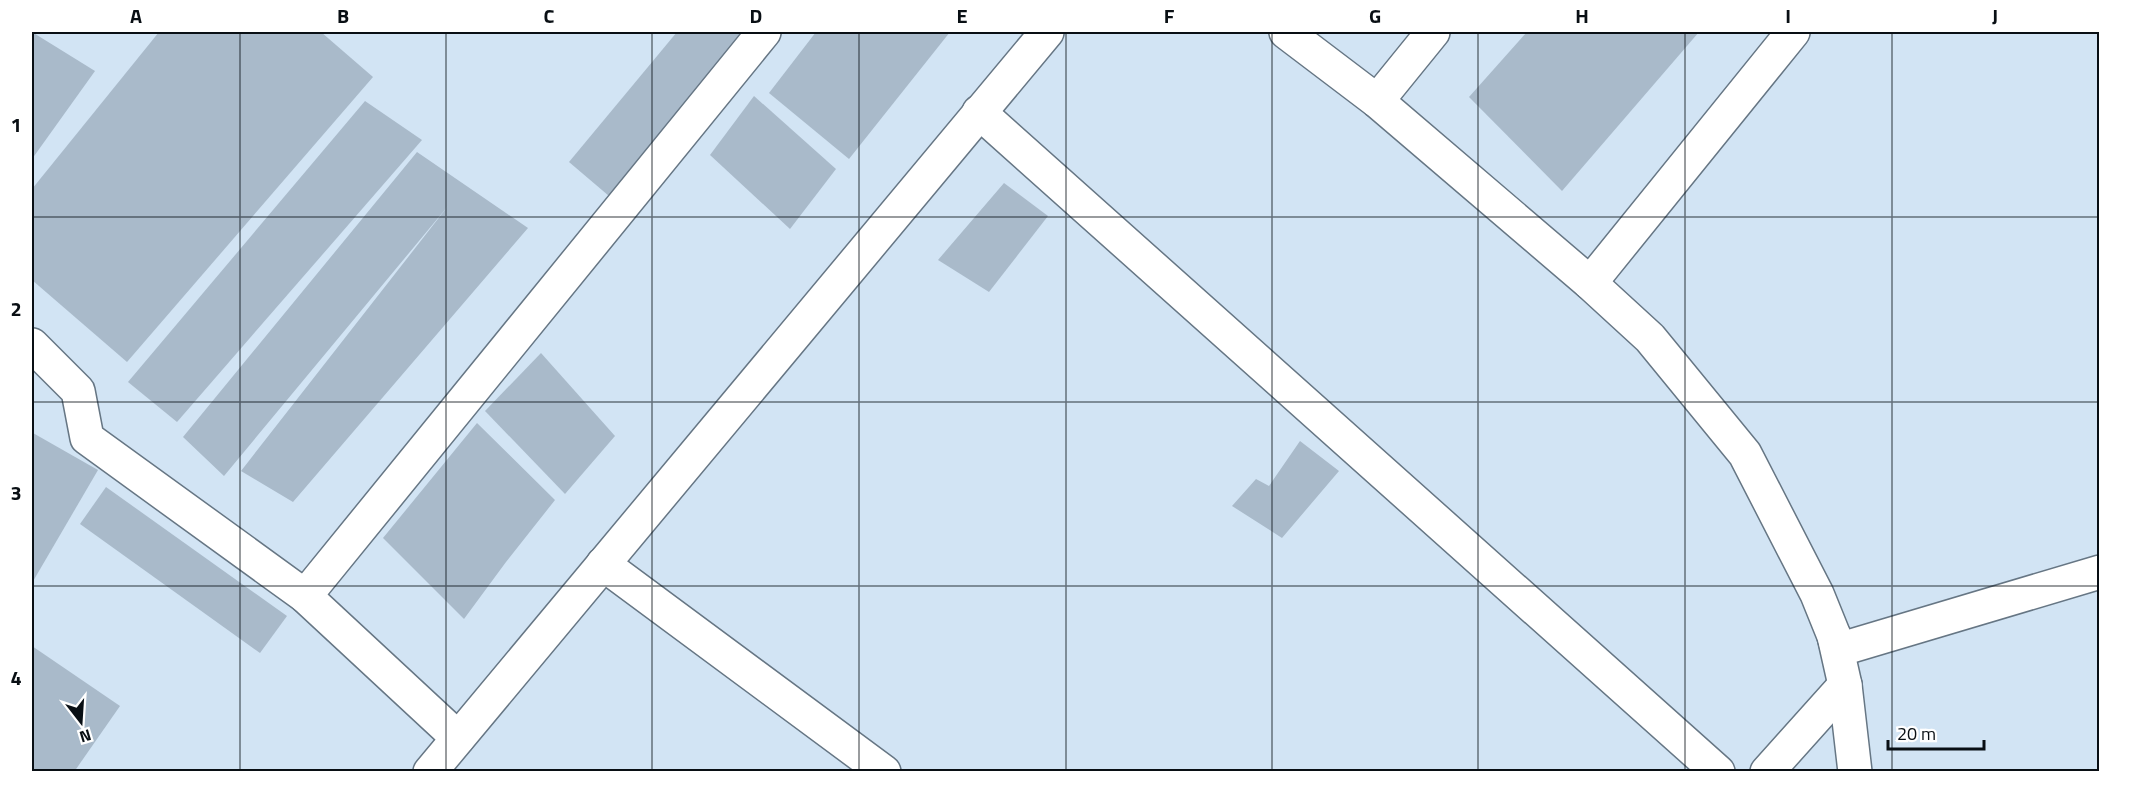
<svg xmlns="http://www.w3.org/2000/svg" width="2131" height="803" viewBox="0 0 2131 803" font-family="'Titillium Web',sans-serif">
  <rect width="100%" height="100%" fill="#d2e4f4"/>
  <g fill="#a9baca">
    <polygon points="32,32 95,71 32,159"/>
    <polygon points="159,32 321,32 373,77 127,362 32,280 32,189"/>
    <polygon points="677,32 746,32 609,196 569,162"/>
    <polygon points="816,32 950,32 849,159 769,93"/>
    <polygon points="1527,32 1699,32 1562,191 1469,97"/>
    <polygon points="754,96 836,169 790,229 710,155"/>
    <polygon points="365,101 422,140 177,422 128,382"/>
    <polygon points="417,152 528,228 293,502 241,471 448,206 224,476 183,437"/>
    <polygon points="1004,183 1048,216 989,292 938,260"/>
    <polygon points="541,353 615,436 565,494 485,411"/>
    <polygon points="477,423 555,500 506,562 464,619 383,538"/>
    <polygon points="33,433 98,470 32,583 32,435"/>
    <polygon points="1300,441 1339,471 1282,538 1232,506 1256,479 1269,486"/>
    <polygon points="106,487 287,616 260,653 80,524"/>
    <polygon points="32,646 120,706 74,772 32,772"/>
  </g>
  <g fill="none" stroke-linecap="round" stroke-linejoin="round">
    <defs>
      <g id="minor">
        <polyline points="1286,32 1377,101 1590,283 1650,338 1745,454 1817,594 1834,636 1845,685 1855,772"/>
        <polyline points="1377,101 1433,32"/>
        <polyline points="979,112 1718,772"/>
        <polyline points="1590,283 1793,32"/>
        <polyline points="32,345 78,391 87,438 305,596 458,738"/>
        <polyline points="603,564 884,772"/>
        <polyline points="305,596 764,32"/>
        <polyline points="1834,636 1838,650 2100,572"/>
        <polyline points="430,772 1047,32"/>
        <polyline points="1767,772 1845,685"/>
      </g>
    </defs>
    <use href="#minor" stroke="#667684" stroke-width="36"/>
    <use href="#minor" stroke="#fff" stroke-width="33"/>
  </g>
  <path fill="none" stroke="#090f14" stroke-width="1.5" stroke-opacity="0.55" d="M240,32V772M446,32V772M652,32V772M859,32V772M1066,32V772M1272,32V772M1478,32V772M1685,32V772M1892,32V772M32,217H2100M32,402H2100M32,586H2100"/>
  <rect width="2131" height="803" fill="none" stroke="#ffffff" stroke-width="66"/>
  <g transform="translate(81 722) rotate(163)" stroke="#ffffff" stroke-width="4.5" paint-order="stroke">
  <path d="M0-4.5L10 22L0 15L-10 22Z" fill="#090f14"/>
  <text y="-9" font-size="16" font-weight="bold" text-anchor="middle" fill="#090f14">N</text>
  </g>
  <path d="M1888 740v9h96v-9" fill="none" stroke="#090f14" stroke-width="3"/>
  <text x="1897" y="740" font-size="18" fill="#090f14" stroke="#ffffff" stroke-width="4.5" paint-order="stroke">20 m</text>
  <rect x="33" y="33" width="2065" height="737" fill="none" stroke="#090f14" stroke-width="2"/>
  <g font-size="20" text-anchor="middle" font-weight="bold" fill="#090f14">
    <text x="136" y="23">A</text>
    <text x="343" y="23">B</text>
    <text x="549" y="23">C</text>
    <text x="756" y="23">D</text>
    <text x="962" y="23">E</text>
    <text x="1169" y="23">F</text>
    <text x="1375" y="23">G</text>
    <text x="1582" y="23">H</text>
    <text x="1788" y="23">I</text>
    <text x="1995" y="23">J</text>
    <text x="16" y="132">1</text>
    <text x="16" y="316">2</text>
    <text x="16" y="500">3</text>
    <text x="16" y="685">4</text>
  </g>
</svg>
